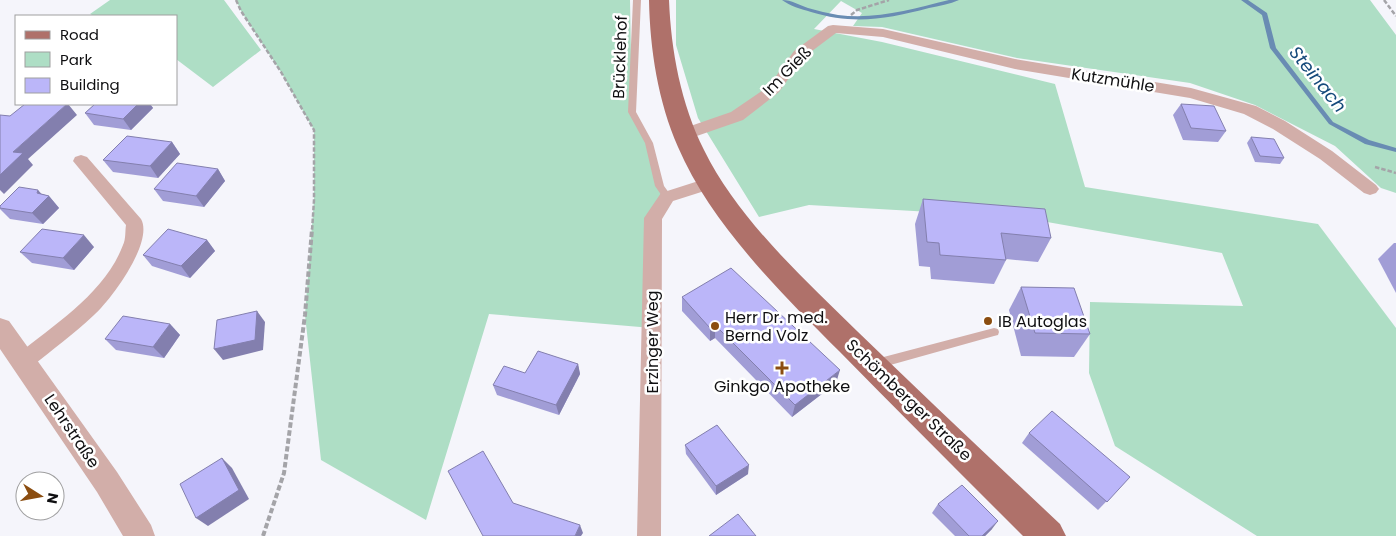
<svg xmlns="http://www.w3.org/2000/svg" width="1396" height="536" viewBox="0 0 1396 536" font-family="Poppins,sans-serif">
  <rect width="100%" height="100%" fill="#f5f5fb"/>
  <g fill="#aedec5">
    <polygon points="110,0 224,0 261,50 213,87 176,59 176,16 94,16 90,14"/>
    <polygon points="236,0 630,0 632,112 649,143 667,197 653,218 652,328 489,314 426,520 321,460 305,315 314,200 314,130 281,72 241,11"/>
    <polygon points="676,0 1370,0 1396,35 1396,193 1381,188 1335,146 1255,105 1190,83 1017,58 882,27 853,26 862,13 841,1 814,29 882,42 1055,84 1085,187 1318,224 1396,328 1396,536 1257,536 1115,446 1089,373 1090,302 1243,306 1222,253 1019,217 809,205 759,217 698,118 676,45"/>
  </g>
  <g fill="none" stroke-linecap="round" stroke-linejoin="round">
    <g fill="#698cb3" fill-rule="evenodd">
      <path d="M782,0C792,0 799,5 808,8C818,11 828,13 838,15C876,20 912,9 949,0H959C950,4 939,6 929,8C887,19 854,25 811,12C801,9 790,6 782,0Z"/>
      <polygon points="1241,0 1248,0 1267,13 1276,48 1333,122 1369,140 1396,148 1396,152 1365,144 1329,124 1270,48 1262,15"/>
    </g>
    <g stroke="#a4a4a8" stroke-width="2.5" stroke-dasharray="4.5 2" stroke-linecap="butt">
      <polyline points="236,0 241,11 281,72 314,130 314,200 312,231"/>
      <polyline points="1384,0 1396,16"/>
      <polyline points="851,15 857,10 889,0"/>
      <polyline points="1375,167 1396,173"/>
    </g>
    <polyline stroke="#a4a4a8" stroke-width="4" stroke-dasharray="5.5 2.5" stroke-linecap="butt" points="263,536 284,473 305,315 312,229"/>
    <g fill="#d2aea9" fill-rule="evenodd">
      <polygon points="633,0 641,0 636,112 653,143 664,186 672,197 667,200 664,199 655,186 645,143 628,112"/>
      <polygon points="994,328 998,329 999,332 998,335 994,336 876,369 872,367 871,364 872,361 876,359"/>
    </g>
    <g fill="#d2aea9" fill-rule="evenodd">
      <polygon points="833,25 883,29 1015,59 1191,88 1256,106 1285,121 1332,151 1376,185 1379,189 1376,193 1370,195 1364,193 1320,159 1273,129 1244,114 1190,98 1015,69 883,37 836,33 804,57 779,92 743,120 691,138 685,139 679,138 677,134 679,130 731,112 769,86 794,51 828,26"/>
      <path d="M81,155L87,157L141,219C154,242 111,300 94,315C74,334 52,350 31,367L24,370L17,367L14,361L17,355C55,324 105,293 123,245C126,239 125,231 126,225L73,161L75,157Z"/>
      <polygon points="711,177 717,179 720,183 717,187 673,201 662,219 661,536 637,536 644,218 661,193"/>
    </g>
    <polygon fill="#d2aea9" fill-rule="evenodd" points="0,318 9,321 117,472 151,525 155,536 123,536 97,492 0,349"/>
    <path fill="#af716a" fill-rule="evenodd" d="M649,0H669C671,51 681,104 704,150C738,219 803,278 857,331C924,396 992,460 1060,524L1066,536H1023C962,475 900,413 839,351C781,293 711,224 678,147C658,101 650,50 649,0Z"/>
  </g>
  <g fill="#a19dd6">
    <polygon points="95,104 150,104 153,108 131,130 94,125 85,113"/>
    <polygon points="1181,104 1226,131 1218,142 1183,140 1173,115"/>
    <polygon points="1251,137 1284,158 1280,164 1255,162 1247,143"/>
    <polygon points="172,142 180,154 158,178 113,172 103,160"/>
    <polygon points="218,169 225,181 204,207 163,201 154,189"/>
    <polygon points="42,194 49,196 59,208 43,224 10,219 0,209 0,206"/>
    <polygon points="923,199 1051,238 1038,262 1006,259 1006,260 994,284 931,279 930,267 919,266 915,224"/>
    <polygon points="207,240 215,251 190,278 152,266 143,255"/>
    <polygon points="1394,243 1396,243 1396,293 1378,259"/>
    <polygon points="94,247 74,270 32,263 20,252"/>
    <polygon points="1021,287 1090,334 1074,357 1021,356 1009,310"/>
    <polygon points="682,297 836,383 792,417 715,338 710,341 682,311"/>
    <polygon points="170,324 180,335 164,358 116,350 105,339"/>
    <polygon points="578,364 580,374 559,415 497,395 493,385 525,373"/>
    <polygon points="1029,433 1130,477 1098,510 1022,443"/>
    <polygon points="685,445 748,474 716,495 686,454"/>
    <polygon points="938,504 992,529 985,536 955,536 932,513"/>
  </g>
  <g fill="#837fae">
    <polygon points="67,104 68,104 77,115 28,159 33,165 4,194 0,190 0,175 13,152"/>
    <polygon points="138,104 150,104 153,108 131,130 123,119"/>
    <polygon points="172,142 180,154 158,178 150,166"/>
    <polygon points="218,169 225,181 204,207 196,196"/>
    <polygon points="38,190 46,199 49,196 59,208 43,224 32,213"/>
    <polygon points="84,235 94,247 74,270 63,258"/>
    <polygon points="207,240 215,251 190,278 181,266"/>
    <polygon points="257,311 265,322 263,350 223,360 214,349"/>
    <polygon points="170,324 180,335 164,358 153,347"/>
    <polygon points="715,325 715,338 710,341 710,328"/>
    <polygon points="578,364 580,374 559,415 556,405"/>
    <polygon points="840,370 836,383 792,417 795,405"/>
    <polygon points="222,458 232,468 249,499 208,526 196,518"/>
    <polygon points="749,465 748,474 716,495 716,486"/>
    <polygon points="998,521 992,529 985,536 982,536"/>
    <polygon points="580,525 583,533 581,536 575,536"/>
  </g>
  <g fill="#bbb6f9" stroke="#837fae">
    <polygon points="25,104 67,104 13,152 23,153 0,175 0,115 10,116"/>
    <polygon points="95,104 138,104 123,119 85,113"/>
    <polygon points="1181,104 1214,106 1226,131 1191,128"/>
    <polygon points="127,136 172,142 150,166 103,160"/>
    <polygon points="1251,137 1274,139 1284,158 1260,156"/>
    <polygon points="177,163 218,169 196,196 154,189"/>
    <polygon points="19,187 38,190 37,193 49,196 32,213 0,208 0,206"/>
    <polygon points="923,199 1045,209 1051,238 1001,233 1006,260 940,255 939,243 927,242"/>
    <polygon points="42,229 84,235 63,258 20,252"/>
    <polygon points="168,229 207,240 181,266 143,255"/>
    <polygon points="731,268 840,370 795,405 715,325 710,328 682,297"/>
    <polygon points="1021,287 1074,288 1090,334 1035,333"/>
    <polygon points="257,311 255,340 214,349 217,320"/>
    <polygon points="123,316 170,324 153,347 105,339"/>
    <polygon points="538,351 578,364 556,405 493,385 504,366 525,373"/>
    <polygon points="1052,411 1130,477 1107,502 1029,433"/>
    <polygon points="717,425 749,465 716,486 685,445"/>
    <polygon points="483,451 513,503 580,525 575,536 483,536 448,471"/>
    <polygon points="222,458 239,490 196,518 180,484"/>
    <polygon points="962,485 998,521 982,536 969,536 938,504"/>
    <polygon points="738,514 756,536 709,536"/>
  </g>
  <g fill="#8b4d10" stroke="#fff" stroke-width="2">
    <circle cx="988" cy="321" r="5"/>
    <circle cx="715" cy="326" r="5"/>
    <path d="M779.5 360.5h5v5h5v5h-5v5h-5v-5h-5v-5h5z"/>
  </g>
  <g text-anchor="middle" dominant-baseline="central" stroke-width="5" stroke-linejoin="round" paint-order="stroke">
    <g font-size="16" fill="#0f0f11" stroke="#fff">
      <text transform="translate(620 57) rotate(-88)">Brücklehof</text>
      <text transform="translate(787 71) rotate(-46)">Im Gieß</text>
      <text transform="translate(1113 80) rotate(9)">Kutzmühle</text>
      <text transform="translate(652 342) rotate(-90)">Erzinger Weg</text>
      <text transform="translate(909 400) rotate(44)">Schömberger Straße</text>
      <text transform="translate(72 431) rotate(56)">Lehrstraße</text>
    </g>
    <g font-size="16" fill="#0f0f11" stroke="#fff" text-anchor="start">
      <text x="725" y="317">Herr Dr. med.<tspan x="725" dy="18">Bernd Volz</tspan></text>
      <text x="998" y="321">IB Autoglas</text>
      <text x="782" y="386" text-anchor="middle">Ginkgo Apotheke</text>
    </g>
    <g font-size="18" font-style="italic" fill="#154a7b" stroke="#fff">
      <text transform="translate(1318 79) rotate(51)">Steinach</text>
    </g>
  </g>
  <rect x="15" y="15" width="162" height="90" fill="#ffffff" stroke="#9f9fa0"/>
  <rect x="25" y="31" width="25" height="8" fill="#af716a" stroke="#9f9fa0"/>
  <text x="60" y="40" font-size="15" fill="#0f0f11">Road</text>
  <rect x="25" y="52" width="25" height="15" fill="#aedec5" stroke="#9f9fa0"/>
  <text x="60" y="65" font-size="15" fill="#0f0f11">Park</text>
  <rect x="25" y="78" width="25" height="15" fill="#bbb6f9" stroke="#9f9fa0"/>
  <text x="60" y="90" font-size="15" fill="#0f0f11">Building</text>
  <g transform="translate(40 496) rotate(101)"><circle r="24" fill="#ffffff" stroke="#9f9fa0"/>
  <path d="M0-4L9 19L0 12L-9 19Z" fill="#8b4d10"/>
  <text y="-8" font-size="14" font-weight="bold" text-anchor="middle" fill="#0f0f11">N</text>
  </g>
</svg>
